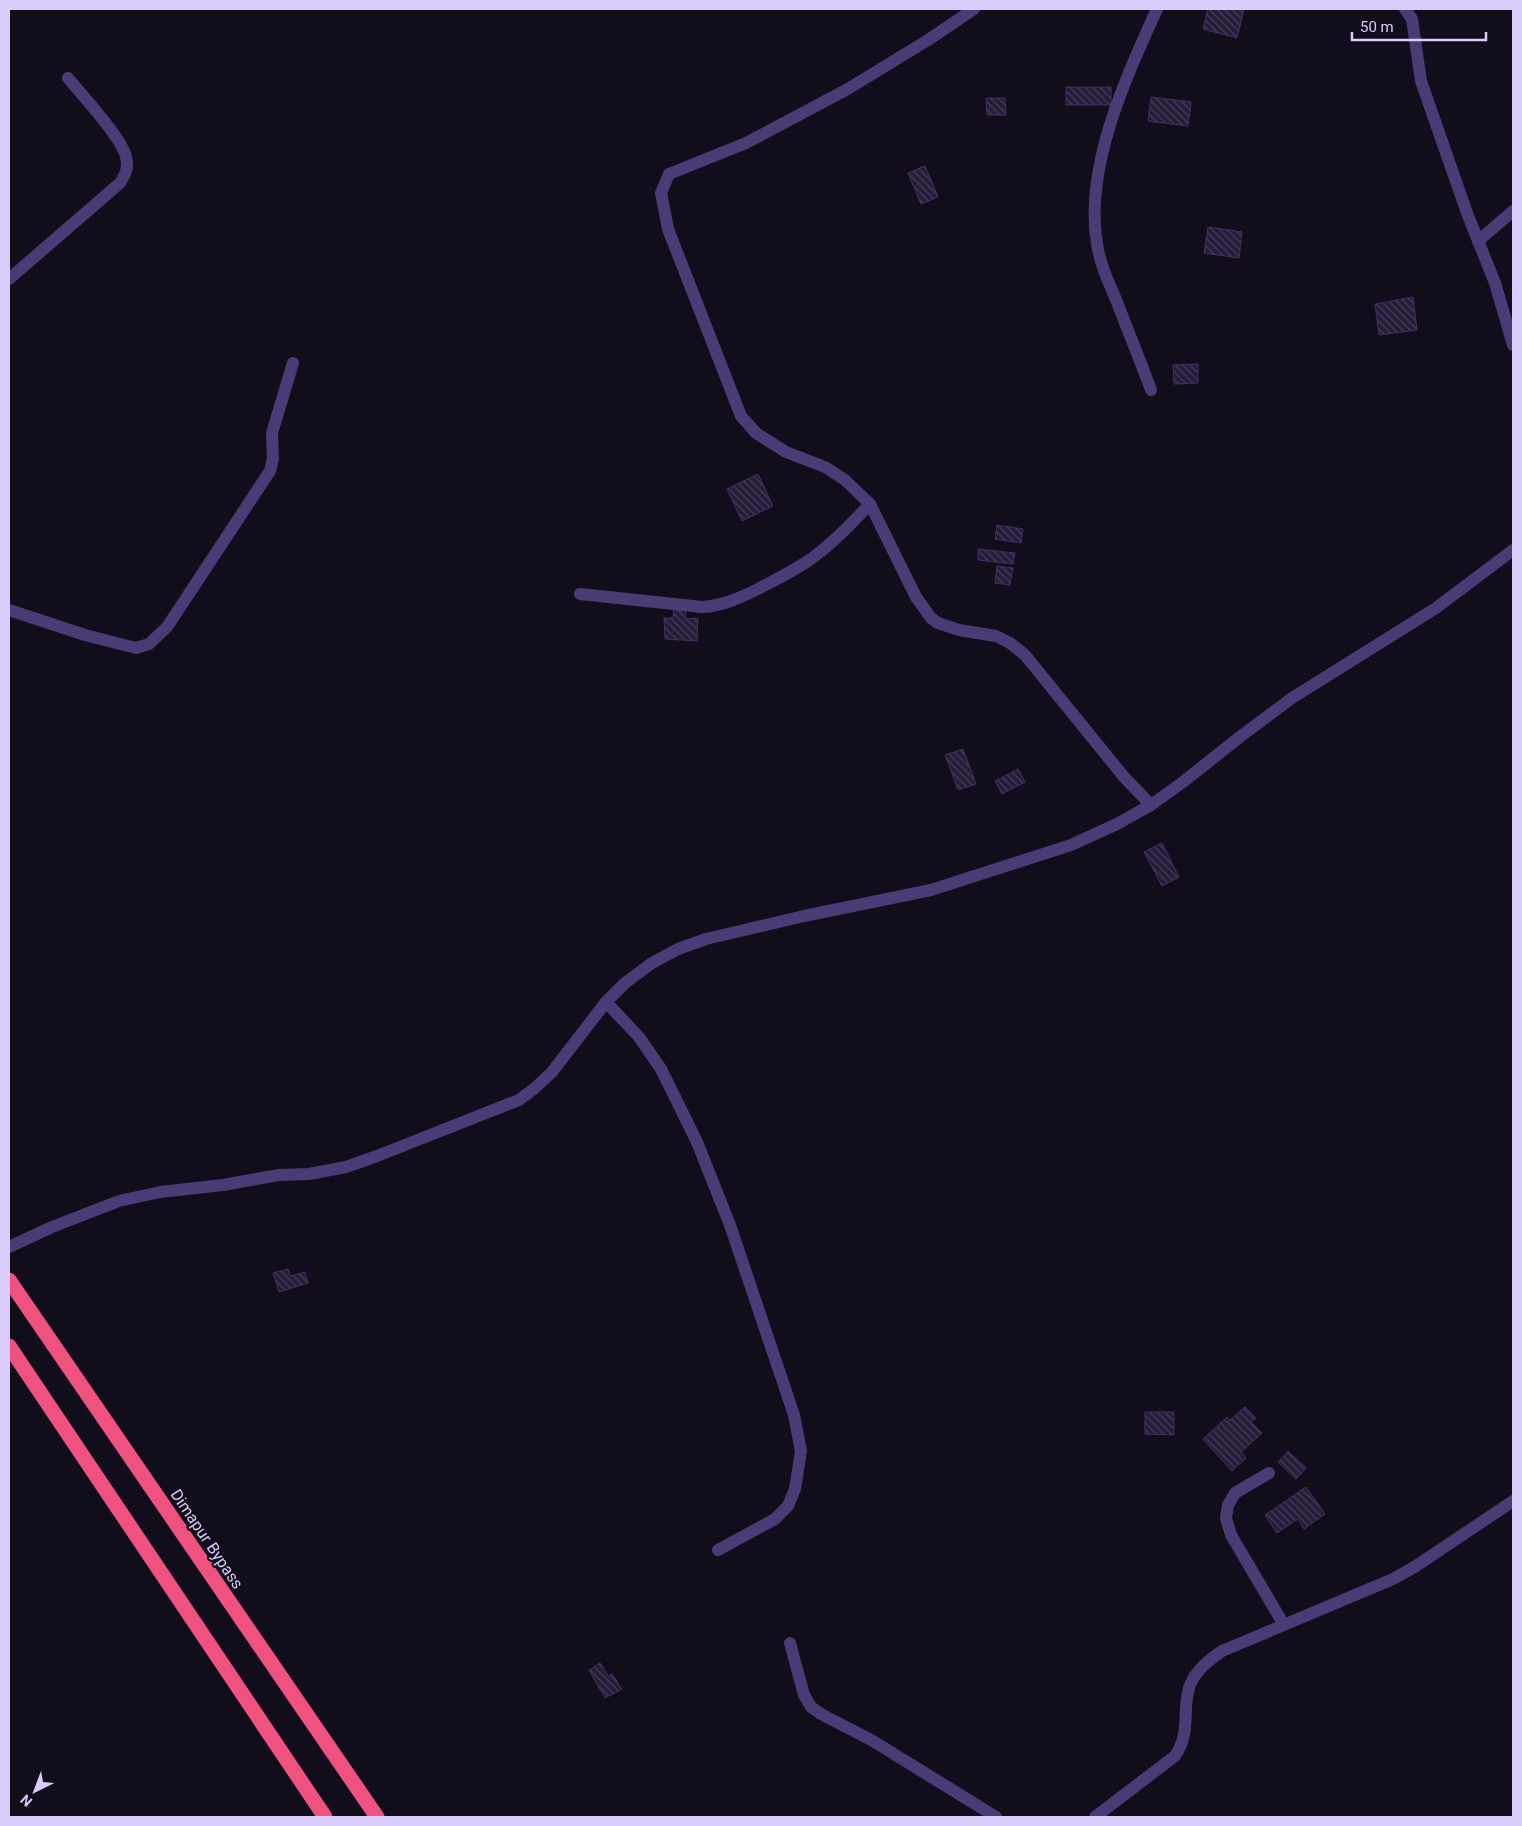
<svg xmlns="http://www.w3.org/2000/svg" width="1522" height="1826" viewBox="0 0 1522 1826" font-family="Roboto,sans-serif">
  <defs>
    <pattern id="building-back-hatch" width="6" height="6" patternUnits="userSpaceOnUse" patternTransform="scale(1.25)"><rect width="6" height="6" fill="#271b3a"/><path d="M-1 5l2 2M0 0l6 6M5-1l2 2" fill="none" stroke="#463b57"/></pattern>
  </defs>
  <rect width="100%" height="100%" fill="#120d1b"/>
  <g fill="url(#building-back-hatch)" stroke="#432f64">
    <polygon points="1208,9 1244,9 1237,38 1203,29"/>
    <rect x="1066" y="87" width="45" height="18"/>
    <polygon points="1151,97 1191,102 1188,126 1148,121"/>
    <polygon points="986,98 1005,98 1006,115 987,115"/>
    <polygon points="925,166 938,197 921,204 908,173"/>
    <polygon points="1208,227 1242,232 1239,258 1204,253"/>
    <polygon points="1413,297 1417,330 1379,335 1375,304"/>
    <polygon points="1198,364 1198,383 1174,384 1173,365"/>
    <polygon points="758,474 773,506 742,521 727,489"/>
    <polygon points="997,525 1023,529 1021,543 995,539"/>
    <polygon points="978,549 1015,553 1013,564 978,560"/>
    <polygon points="997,566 1013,568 1010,585 995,583"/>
    <polygon points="674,606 686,608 685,619 698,618 697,641 665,639 664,618 673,618"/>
    <polygon points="963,749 976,784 958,790 945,755"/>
    <polygon points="1018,769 1025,782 1002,794 995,781"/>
    <polygon points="1162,843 1179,877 1162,886 1144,852"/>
    <polygon points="288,1269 290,1276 305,1272 308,1283 279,1292 273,1273"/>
    <polygon points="1245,1407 1256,1418 1251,1422 1262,1433 1241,1452 1246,1458 1232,1471 1203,1439 1227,1417 1230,1420"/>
    <polygon points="1145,1412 1174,1412 1174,1435 1145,1434"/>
    <polygon points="1288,1451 1306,1468 1296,1479 1278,1462"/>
    <polygon points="1306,1487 1325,1514 1304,1529 1298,1519 1277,1533 1265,1515"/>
    <polygon points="600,1663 608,1676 612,1674 622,1689 605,1698 589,1670"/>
  </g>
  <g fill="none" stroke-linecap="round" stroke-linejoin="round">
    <g stroke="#493c76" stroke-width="12">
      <polyline points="974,9 928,40 846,90 746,143 669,174 661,193 668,229 741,416 756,433 786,452 825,467 845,480 870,504 916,597 931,618 938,623 959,630 996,636 1010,643 1025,655 1124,777 1151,805"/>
      <polyline points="1405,9 1412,19 1421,81 1467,213 1495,283 1513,345"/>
      <polyline points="1478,241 1513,211"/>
      <path d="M9,279L120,183C125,175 129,168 126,157C122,138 82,95 68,78"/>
      <path d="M1151,390C1140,360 1128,331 1117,302C1109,283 1100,264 1097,244C1084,168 1126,77 1157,9"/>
      <path d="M580,594L702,607C723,606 742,597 760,588C777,579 795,570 811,559C833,543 851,524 870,504"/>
      <polyline points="9,610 85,635 136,648 149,644 167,627 270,471 273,459 272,433 293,363"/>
      <polyline points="606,1002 639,1037 661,1069 697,1142 730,1225 794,1415 801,1451 795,1489 788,1506 775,1519 718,1550"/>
      <polyline points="9,1247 52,1227 119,1201 160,1192 223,1185 279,1175 309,1174 346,1167 377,1156 519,1100 535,1088 552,1072 606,1002 625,983 652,963 678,949 706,939 804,916 931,890 1071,845 1117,824 1151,805 1183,782 1241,736 1292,698 1436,608 1513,550"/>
      <polyline points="1269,1473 1235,1493 1228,1505 1226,1518 1231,1535 1284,1625"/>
      <polyline points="790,1643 804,1695 811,1707 821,1714 873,1741 996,1817"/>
      <path d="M1095,1817L1175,1756C1192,1731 1181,1709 1190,1685C1196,1670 1209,1660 1222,1651L1393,1579L1416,1566L1513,1501"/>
    </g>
    <g stroke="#ef5280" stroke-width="15">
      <polyline points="9,1280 377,1817"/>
      <polyline points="9,1346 325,1817"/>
    </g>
  </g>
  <g text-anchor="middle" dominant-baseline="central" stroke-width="4.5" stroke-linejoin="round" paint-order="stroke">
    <g font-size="16" fill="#daccfa" stroke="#120d1b">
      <text transform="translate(207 1539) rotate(56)">Dimapur Bypass</text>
    </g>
  </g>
  <rect width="1522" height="1826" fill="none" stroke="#daccfa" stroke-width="20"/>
  <g transform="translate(35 1791) rotate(222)" stroke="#120d1b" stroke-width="4" paint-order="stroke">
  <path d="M0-4L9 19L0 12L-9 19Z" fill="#daccfa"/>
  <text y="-8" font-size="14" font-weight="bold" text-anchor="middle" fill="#daccfa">N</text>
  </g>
  <path d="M1352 32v8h134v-8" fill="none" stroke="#daccfa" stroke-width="2.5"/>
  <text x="1360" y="32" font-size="15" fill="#daccfa" stroke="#120d1b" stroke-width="4" paint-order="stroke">50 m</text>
</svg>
